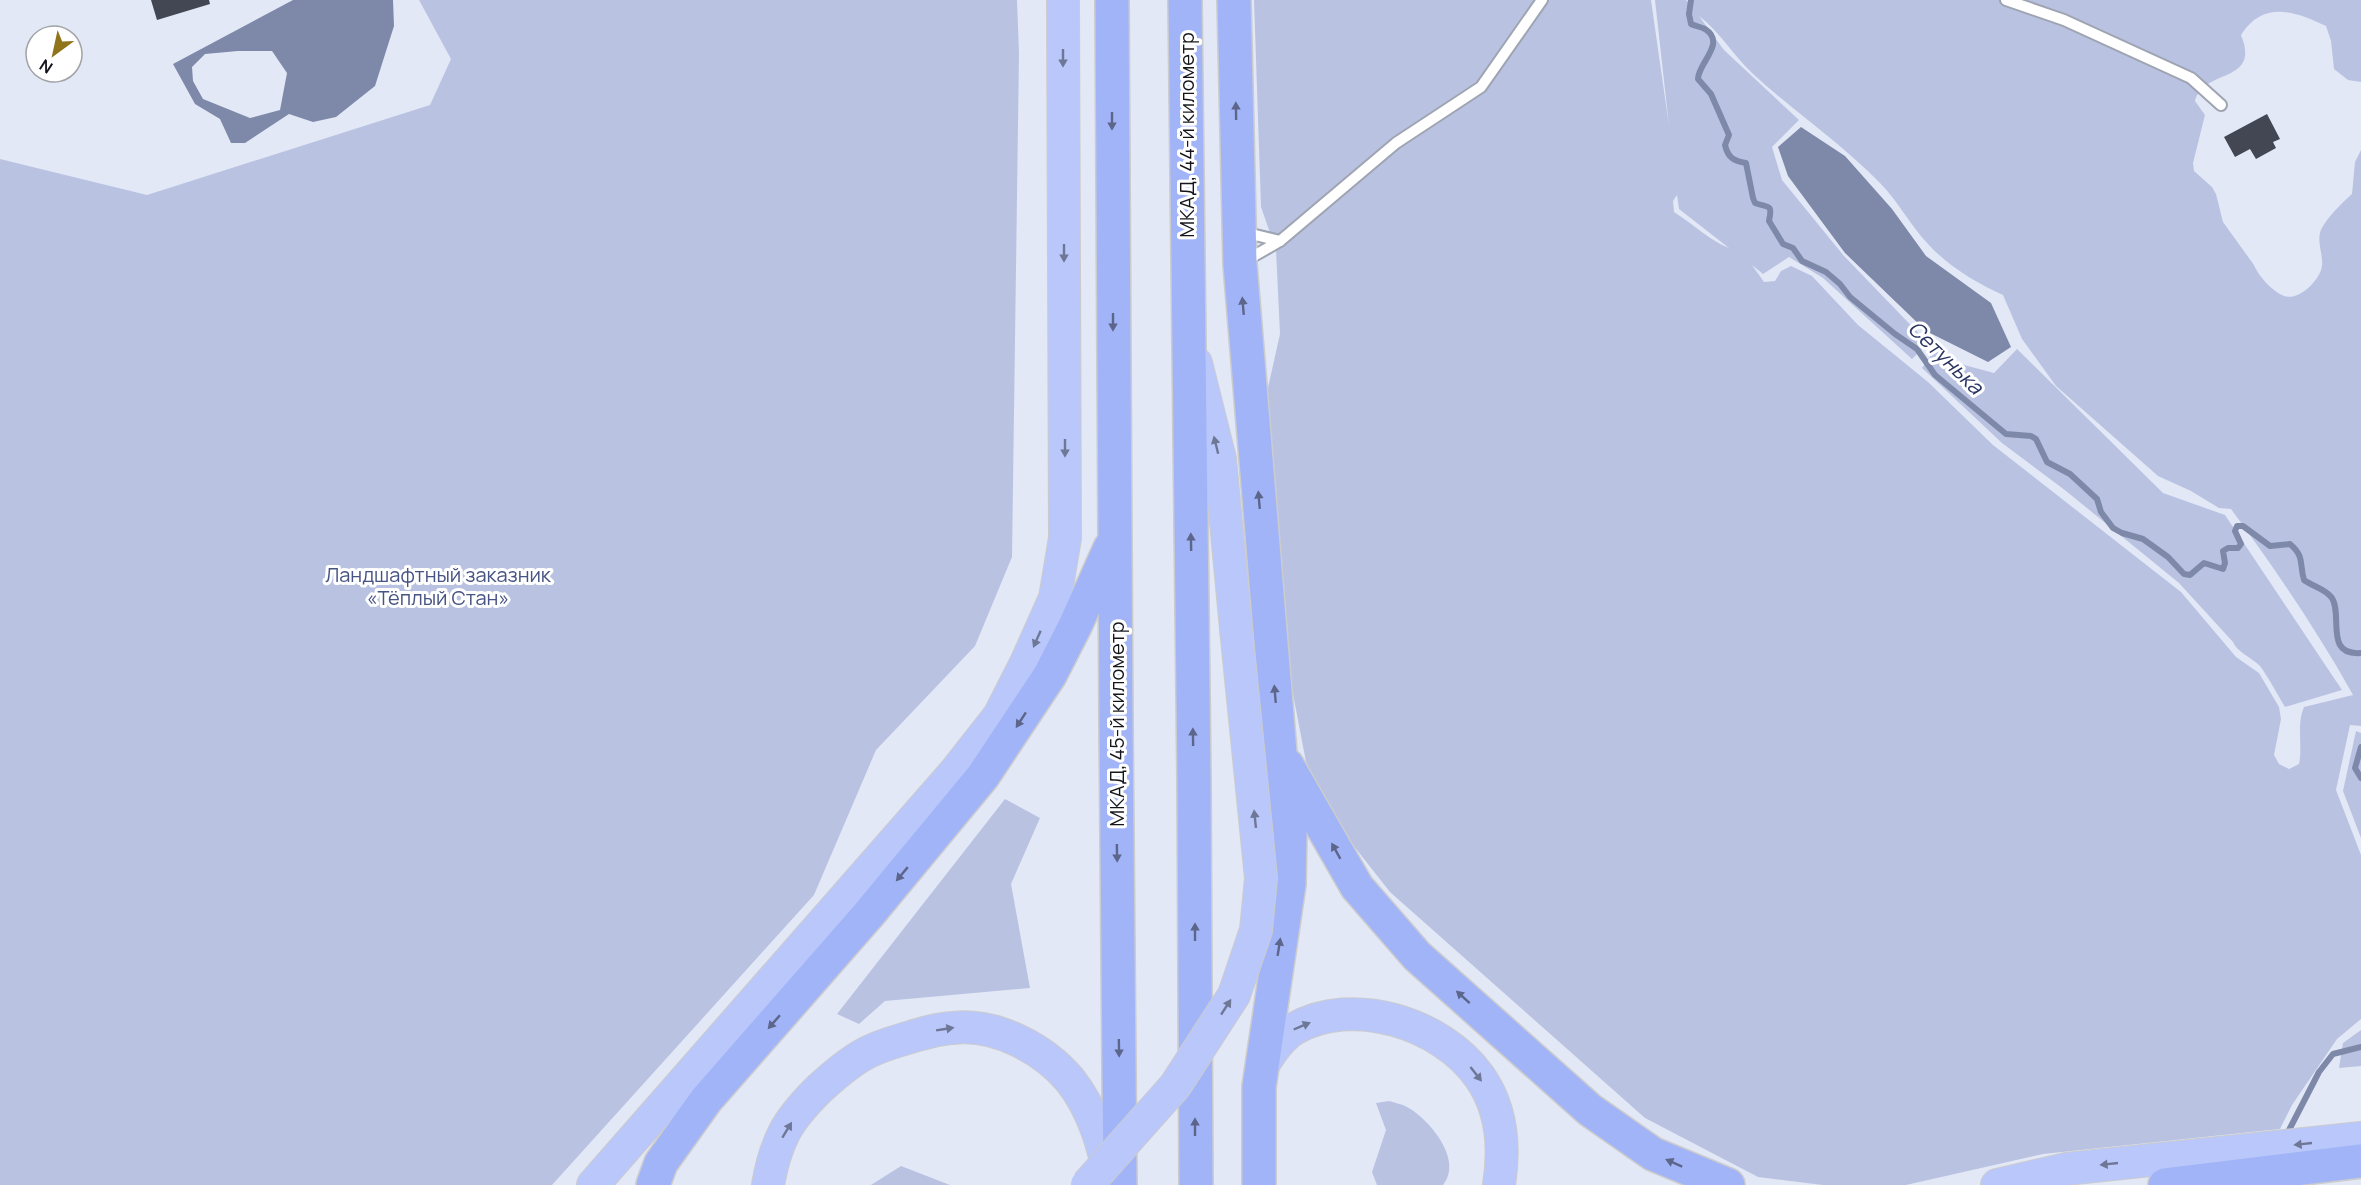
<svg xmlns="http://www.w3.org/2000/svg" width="2361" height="1185" viewBox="0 0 2361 1185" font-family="Manrope,sans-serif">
  <rect width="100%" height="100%" fill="#e3e8f7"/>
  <g fill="#b9c3e1" fill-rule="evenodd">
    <polygon points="419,0 1017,0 1019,53 1012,557 975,646 876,750 814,895 552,1185 0,1185 0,159 147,195 430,105 451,59"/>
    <path d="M1254,0H1651L1669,126L1655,0H1686L1692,7L1689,0H2361V82L2348,80L2334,69L2331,41L2326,26C2295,11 2263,0 2241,35C2261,84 2204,68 2195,101L2205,115L2193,163L2194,171L2212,187L2216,194L2223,222L2254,265C2258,275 2271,290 2282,295C2296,303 2317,283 2321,270C2325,259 2317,245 2320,233C2323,221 2343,202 2352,194L2355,162L2361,150V726L2350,725L2336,790L2361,855V1019L2337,1039L2292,1105L2280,1129L2043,1154L1906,1185H1823L1758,1177L1645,1118L1390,892L1338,826L1306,762L1288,668L1265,401L1280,334L1276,250L1261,207ZM1699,16C1720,32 1733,55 1752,73C1793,111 1840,142 1880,183C1898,201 1910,225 1928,244C1948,266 1976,283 2003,295L2022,339L2056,386L2158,476L2191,491L2219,508L2231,509C2275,569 2317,630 2353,695L2304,707C2296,725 2303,745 2299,764L2289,769L2279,764L2274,755L2281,719L2279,707L2259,673L2236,657L2181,592L1993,445L1928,382L1858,325L1812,276L1791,266L1781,271L1775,281L1764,282L1752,265L1763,274L1789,257L1823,278L1912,359L1928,343L1844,256L1782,180L1772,147L1799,120L1724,50ZM1677,195L1679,209L1729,248C1709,240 1693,224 1674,212L1673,201Z"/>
    <path d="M2017,349L2163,493L2225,515L2342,690L2285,707C2277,694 2269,678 2260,666C2252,658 2236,651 2233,642L2179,583L2066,491L2002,443L1922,368L1935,350L1953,362L1994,373Z"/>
    <polygon points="2356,731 2361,733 2361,838 2343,791"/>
    <polygon points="1005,799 1040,818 1011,884 1030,988 885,1001 859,1024 837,1014"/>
    <polygon points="2361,1030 2361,1066 2339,1068 2343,1043"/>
    <path d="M1389,1101C1395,1103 1402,1104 1407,1107C1429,1119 1464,1160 1443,1185H1377L1372,1172L1386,1130L1376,1103Z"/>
    <polygon points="901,1166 950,1185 871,1185"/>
  </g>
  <g fill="#7e89a9" fill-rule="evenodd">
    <path d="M293,0H393L394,26L375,86L336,117L313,122L289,114L245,143H231L220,119L195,104L173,64ZM238,51H272L287,73L280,110L250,118L203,99L193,81L192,67L205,54Z"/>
    <polygon points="1801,127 1845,156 1892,209 1926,256 1991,303 2011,347 1988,362 1926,331 1845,253 1788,176 1778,147"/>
  </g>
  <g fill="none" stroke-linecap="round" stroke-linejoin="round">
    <g stroke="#7e89a9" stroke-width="6">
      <path d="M1691,0L1689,14L1691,24C1695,26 1701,27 1705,29C1727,43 1698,63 1698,79L1711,94L1729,135L1725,145C1728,158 1734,161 1746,163L1753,198L1755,203C1768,208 1773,203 1769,221L1783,244L1793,248L1802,261L1826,272L1840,284L1850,297L1895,334L1917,349L1935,375L2006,434L2031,436L2036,439L2047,462L2070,474L2097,499L2101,512L2113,528L2122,533L2143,539L2168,557L2184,574L2190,575L2204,563L2223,569L2225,563L2223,551L2228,548H2238L2241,544L2235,531L2237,526H2243L2270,546L2290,544C2305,557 2299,563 2304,580C2312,586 2326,589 2332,598C2343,616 2324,656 2361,653"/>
      <polyline points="2361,747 2355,768 2361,778"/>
      <polyline points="2285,1134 2288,1132 2319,1072 2333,1054 2361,1047"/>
    </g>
  </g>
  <g fill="#434753">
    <polygon points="151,0 209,0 210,4 157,20"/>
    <polygon points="2267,114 2280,139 2273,142 2276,148 2256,159 2250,149 2235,157 2224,137"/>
  </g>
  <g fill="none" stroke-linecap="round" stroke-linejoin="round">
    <defs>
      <g id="service">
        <polyline points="2006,0 2064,20 2191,78 2221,105"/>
        <polyline points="1243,232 1280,241 1245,261"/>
        <polyline points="1280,241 1396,143 1481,87 1542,0"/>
      </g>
      <g id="primary">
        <polyline points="1196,363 1220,459 1236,629"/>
        <path d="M1262,1067C1270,1053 1280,1038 1294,1029C1352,995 1441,1023 1479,1076C1502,1108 1505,1147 1499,1185"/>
        <polyline points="593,1185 955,772 999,716 1026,663 1055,598 1065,538 1063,0"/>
        <path d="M768,1185C771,1167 776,1149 784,1133C792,1117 806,1102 818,1090C831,1078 846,1065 861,1056C874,1048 890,1043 904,1039C920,1034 936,1029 953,1028C995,1023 1043,1048 1070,1080C1095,1112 1103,1146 1112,1185"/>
        <polyline points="1997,1185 2066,1169 2361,1138"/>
      </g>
      <g id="trunk">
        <polyline points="1112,0 1116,723 1120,1185"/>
        <polyline points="1185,0 1194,780 1196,1185"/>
        <polyline points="1234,0 1240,264 1280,753 1290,832 1289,884 1259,1087 1259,1185"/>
        <polyline points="1287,765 1357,887 1417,956 1590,1110 1653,1154 1728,1185"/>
        <polyline points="653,1185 661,1163 706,1100 868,915 983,776 1050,675 1076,624 1110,548"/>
        <polyline points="2165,1185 2361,1161"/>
      </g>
    </defs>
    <use href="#service" stroke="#9fa4b2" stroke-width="14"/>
    <use href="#primary" stroke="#cccccd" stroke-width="34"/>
    <use href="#trunk" stroke="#cccccd" stroke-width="36"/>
    <use href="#service" stroke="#fff" stroke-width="10"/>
    <use href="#primary" stroke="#b9c7fa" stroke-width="32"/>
    <use href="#trunk" stroke="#a2b4f8" stroke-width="33"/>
    <defs>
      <polyline id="primary-bridge" points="1087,1185 1175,1086 1234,995 1256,930 1261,878 1236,629"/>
    </defs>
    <use href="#primary-bridge" stroke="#cccccd" stroke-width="34" stroke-linecap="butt"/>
    <use href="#primary-bridge" stroke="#b9c7fa" stroke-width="32"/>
  </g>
  <defs><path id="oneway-solid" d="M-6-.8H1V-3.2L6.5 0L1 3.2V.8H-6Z" transform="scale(1.5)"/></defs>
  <g fill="#6f7796">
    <use href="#oneway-solid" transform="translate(1063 58) rotate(90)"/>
    <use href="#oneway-solid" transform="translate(1064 253) rotate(90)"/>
    <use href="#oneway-solid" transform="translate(1216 445) rotate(-104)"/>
    <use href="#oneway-solid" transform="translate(1065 448) rotate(90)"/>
    <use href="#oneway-solid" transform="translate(1037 639) rotate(114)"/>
    <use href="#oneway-solid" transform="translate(1255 819) rotate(-96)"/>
    <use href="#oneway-solid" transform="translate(1226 1007) rotate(-57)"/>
    <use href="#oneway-solid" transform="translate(1302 1026) rotate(-23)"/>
    <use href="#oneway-solid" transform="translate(945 1029) rotate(-9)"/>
    <use href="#oneway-solid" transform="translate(1476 1074) rotate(52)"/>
    <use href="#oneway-solid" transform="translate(787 1130) rotate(-59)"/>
    <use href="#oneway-solid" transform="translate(2303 1144) rotate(174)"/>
    <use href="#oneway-solid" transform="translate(2109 1164) rotate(174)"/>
  </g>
  <g fill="#5c658a">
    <use href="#oneway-solid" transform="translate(1236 111) rotate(-91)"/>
    <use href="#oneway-solid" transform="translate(1112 121) rotate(90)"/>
    <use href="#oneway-solid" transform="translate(1243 306) rotate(-95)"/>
    <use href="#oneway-solid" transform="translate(1113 322) rotate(90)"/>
    <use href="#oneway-solid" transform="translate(1259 500) rotate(-95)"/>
    <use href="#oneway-solid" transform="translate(1191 542) rotate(-91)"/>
    <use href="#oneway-solid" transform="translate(1275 694) rotate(-95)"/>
    <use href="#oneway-solid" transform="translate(1021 720) rotate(123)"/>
    <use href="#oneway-solid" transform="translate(1193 737) rotate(-91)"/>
    <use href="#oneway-solid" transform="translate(1336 851) rotate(-119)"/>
    <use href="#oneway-solid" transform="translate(1117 853) rotate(89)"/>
    <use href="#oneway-solid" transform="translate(902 874) rotate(130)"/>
    <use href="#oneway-solid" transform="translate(1195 932) rotate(-90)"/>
    <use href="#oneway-solid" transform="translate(1279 947) rotate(-81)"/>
    <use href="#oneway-solid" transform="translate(1463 997) rotate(-138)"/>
    <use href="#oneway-solid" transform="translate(774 1022) rotate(131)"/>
    <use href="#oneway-solid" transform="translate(1119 1048) rotate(89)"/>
    <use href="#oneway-solid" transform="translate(1195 1127) rotate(-90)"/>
    <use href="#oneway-solid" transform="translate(1674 1163) rotate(-156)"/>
  </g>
  <g text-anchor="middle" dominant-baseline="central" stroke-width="6" stroke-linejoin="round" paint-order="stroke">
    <g font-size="20" fill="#15161b" stroke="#fff">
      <text transform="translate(1186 135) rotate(-90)">МКАД, 44-й километр</text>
      <text transform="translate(1116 724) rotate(-90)">МКАД, 45-й километр</text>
    </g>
    <g font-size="20" fill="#465383" stroke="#fff">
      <text x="438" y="574">Ландшафтный заказник<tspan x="438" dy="23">«Тёплый Стан»</tspan></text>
    </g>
    <g font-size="21" font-style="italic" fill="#293461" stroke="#fff">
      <text transform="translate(1946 357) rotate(44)">Сетунька</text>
    </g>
  </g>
  <g transform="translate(54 54) rotate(213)"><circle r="28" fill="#ffffff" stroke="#a1a2a4" stroke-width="1.5"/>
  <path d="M0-4.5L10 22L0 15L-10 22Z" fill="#8f7419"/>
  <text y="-9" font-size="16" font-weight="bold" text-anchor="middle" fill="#15161b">N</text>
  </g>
</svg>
